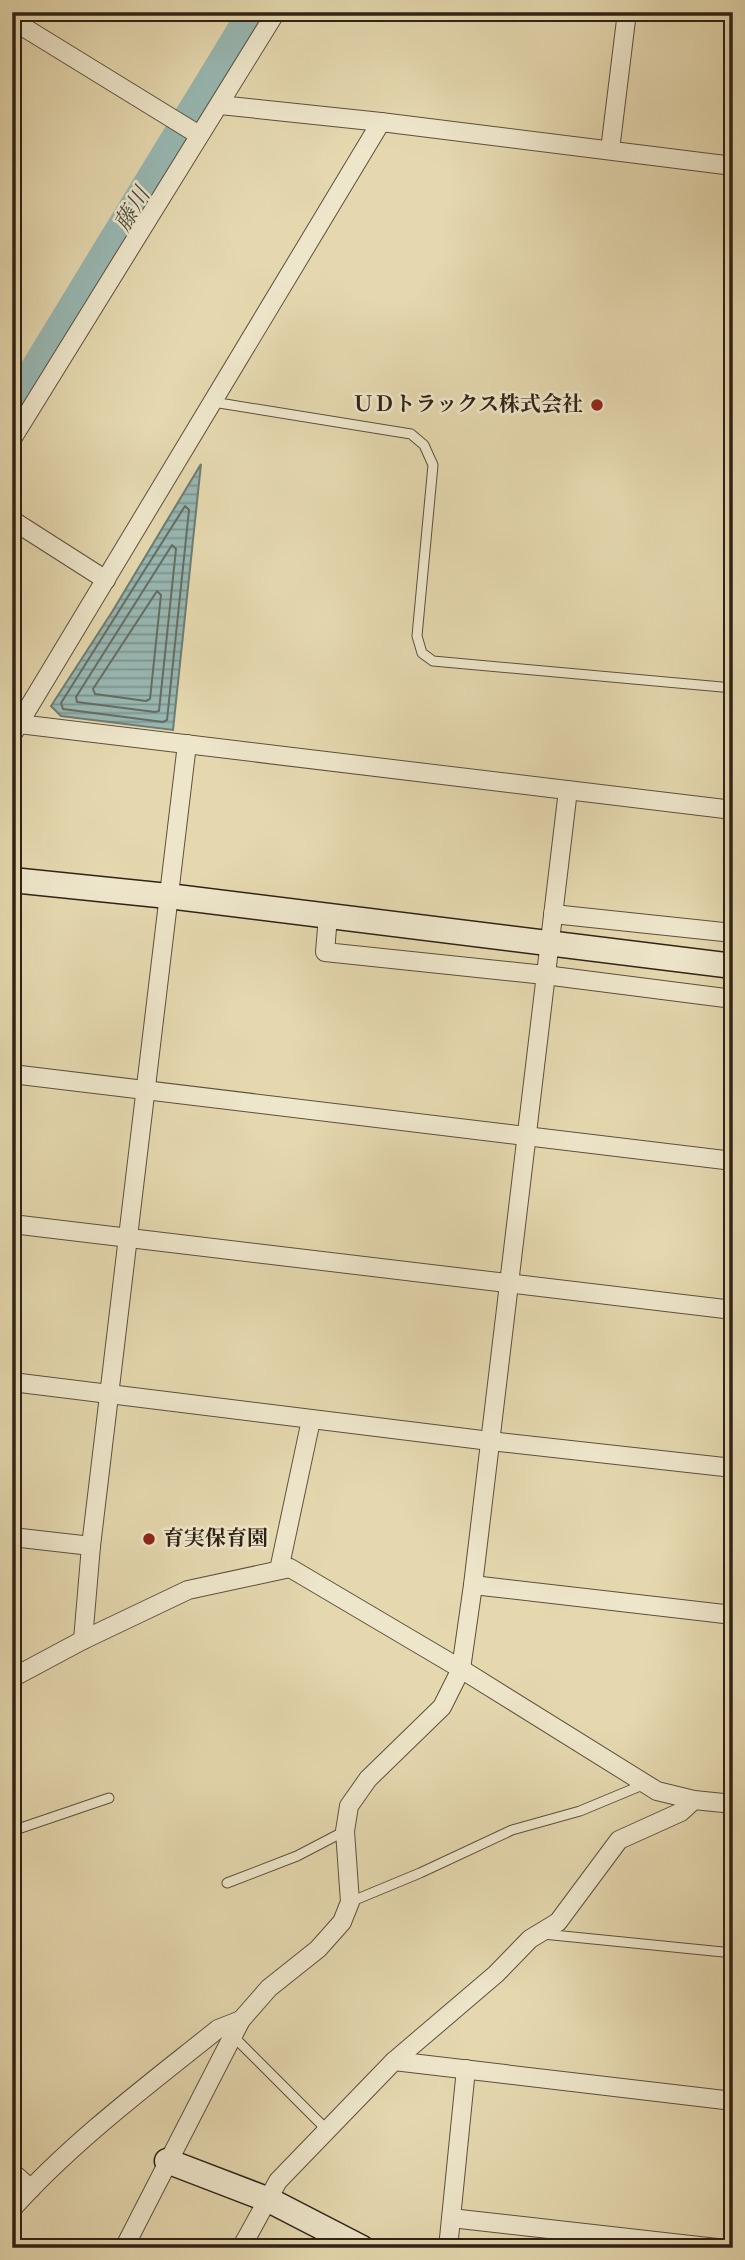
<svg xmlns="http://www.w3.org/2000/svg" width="745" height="2260" viewBox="0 0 745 2260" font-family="'Old Standard TT','Noto Serif JP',serif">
  <defs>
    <pattern id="water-rules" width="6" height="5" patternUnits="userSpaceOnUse" patternTransform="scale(1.75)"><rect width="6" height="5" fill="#98b8b3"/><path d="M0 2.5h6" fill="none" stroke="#7c9591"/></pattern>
  </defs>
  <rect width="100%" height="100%" fill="#e5d8af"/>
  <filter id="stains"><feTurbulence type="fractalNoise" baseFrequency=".00286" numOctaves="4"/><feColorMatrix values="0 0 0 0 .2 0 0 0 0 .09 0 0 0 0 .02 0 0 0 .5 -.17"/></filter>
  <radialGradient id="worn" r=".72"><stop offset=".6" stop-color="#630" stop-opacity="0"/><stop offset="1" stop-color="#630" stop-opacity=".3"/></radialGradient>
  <polygon fill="url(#water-rules)" stroke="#6e7c74" stroke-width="2" points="201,464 173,730 61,716 51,706 112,612"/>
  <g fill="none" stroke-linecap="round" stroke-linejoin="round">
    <g stroke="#646d64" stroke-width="2">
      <polygon points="185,506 189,510 167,720 163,722 63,709 61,703"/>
      <polygon points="172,545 176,549 159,711 155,712 77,702 76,697"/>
      <polygon points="157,591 161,595 150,699 146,701 95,694 93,689"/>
    </g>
    <polyline stroke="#98b8b3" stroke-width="32" points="12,409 254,12"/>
    <defs>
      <g id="lane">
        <polyline points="213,402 411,434 424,445 433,465 417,636 422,653 433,661 733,688"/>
        <polyline points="12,1831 109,1798"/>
        <polyline points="227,1883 297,1856 345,1831"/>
        <polyline points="350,1902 420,1873 512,1830 580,1811 645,1784"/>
        <polyline points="543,1934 733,1953"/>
        <polyline points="233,2036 327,2130"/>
      </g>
      <g id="street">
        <polyline points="12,20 199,135"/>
        <polyline points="220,105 381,122 733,166"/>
        <polyline points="610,150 627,12"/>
        <polyline points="12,439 276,12"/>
        <polyline points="12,520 106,580"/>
        <polyline points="19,724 733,810"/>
        <polyline points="12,735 381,122"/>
        <polyline points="553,914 733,933"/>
        <polyline points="328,916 325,952 545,975 733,999"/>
        <polyline points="12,1074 733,1161"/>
        <polyline points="12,1224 733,1310"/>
        <polyline points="12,1382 490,1441 733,1468"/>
        <polyline points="12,1537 91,1546"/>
        <polyline points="279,1570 311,1420"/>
        <polyline points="473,1585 733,1615"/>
        <polyline points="83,1640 91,1546 187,744"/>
        <polyline points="12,1678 83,1640 188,1590 290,1568 461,1669 657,1791 694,1800 733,1804"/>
        <polyline points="394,2061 733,2101"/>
        <polyline points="12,2172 31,2189"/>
        <path d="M12,2209C73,2141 147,2086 218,2029L241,2020"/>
        <polyline points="451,2218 717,2248"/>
        <polyline points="124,2248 241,2020 269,1988 318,1949 342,1922 350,1902 345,1831 349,1806 368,1779 442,1707 461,1669 473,1585 568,790"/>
        <polyline points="241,2248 278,2181 394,2061 496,1974 530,1939 558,1922 619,1840 681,1812 694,1800"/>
        <polyline points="448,2248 466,2069"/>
      </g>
      <g id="secondary">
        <polyline points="12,880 168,896 733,966"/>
        <polyline points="167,2161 269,2200 362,2248"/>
      </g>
    </defs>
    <use href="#lane" stroke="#5d503c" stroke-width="11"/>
    <use href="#street" stroke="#5d503c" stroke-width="20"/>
    <use href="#secondary" stroke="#302216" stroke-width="27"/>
    <use href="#lane" stroke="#eee6cb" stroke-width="9"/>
    <use href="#street" stroke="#eee6cb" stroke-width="18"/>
    <use href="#secondary" stroke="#eee6cb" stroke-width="24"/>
  </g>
  <g fill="#8f2418" stroke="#eee6cb" stroke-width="2.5">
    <circle cx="597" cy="405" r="7"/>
    <circle cx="149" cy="1539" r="7"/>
  </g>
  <g text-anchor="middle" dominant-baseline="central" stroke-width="5" stroke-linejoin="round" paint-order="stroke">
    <g font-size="21" font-weight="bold" fill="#302216" stroke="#eee6cb" text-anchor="end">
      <text x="583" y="405">ＵＤトラックス株式会社</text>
      <text x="163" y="1539" text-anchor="start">育実保育園</text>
    </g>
    <g font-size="23" font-style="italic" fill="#4f4f45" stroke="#eee6cb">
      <text transform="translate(133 210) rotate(-59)">藤川</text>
    </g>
  </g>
  <rect width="745" height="2260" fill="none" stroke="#e5d8af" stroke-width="42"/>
  <rect x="14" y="14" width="717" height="2232" fill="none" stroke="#302216" stroke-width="3.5"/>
  <rect x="21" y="21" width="703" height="2218" fill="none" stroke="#302216" stroke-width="2"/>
  <rect width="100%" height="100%" filter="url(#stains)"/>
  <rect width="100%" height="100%" fill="url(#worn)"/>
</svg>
